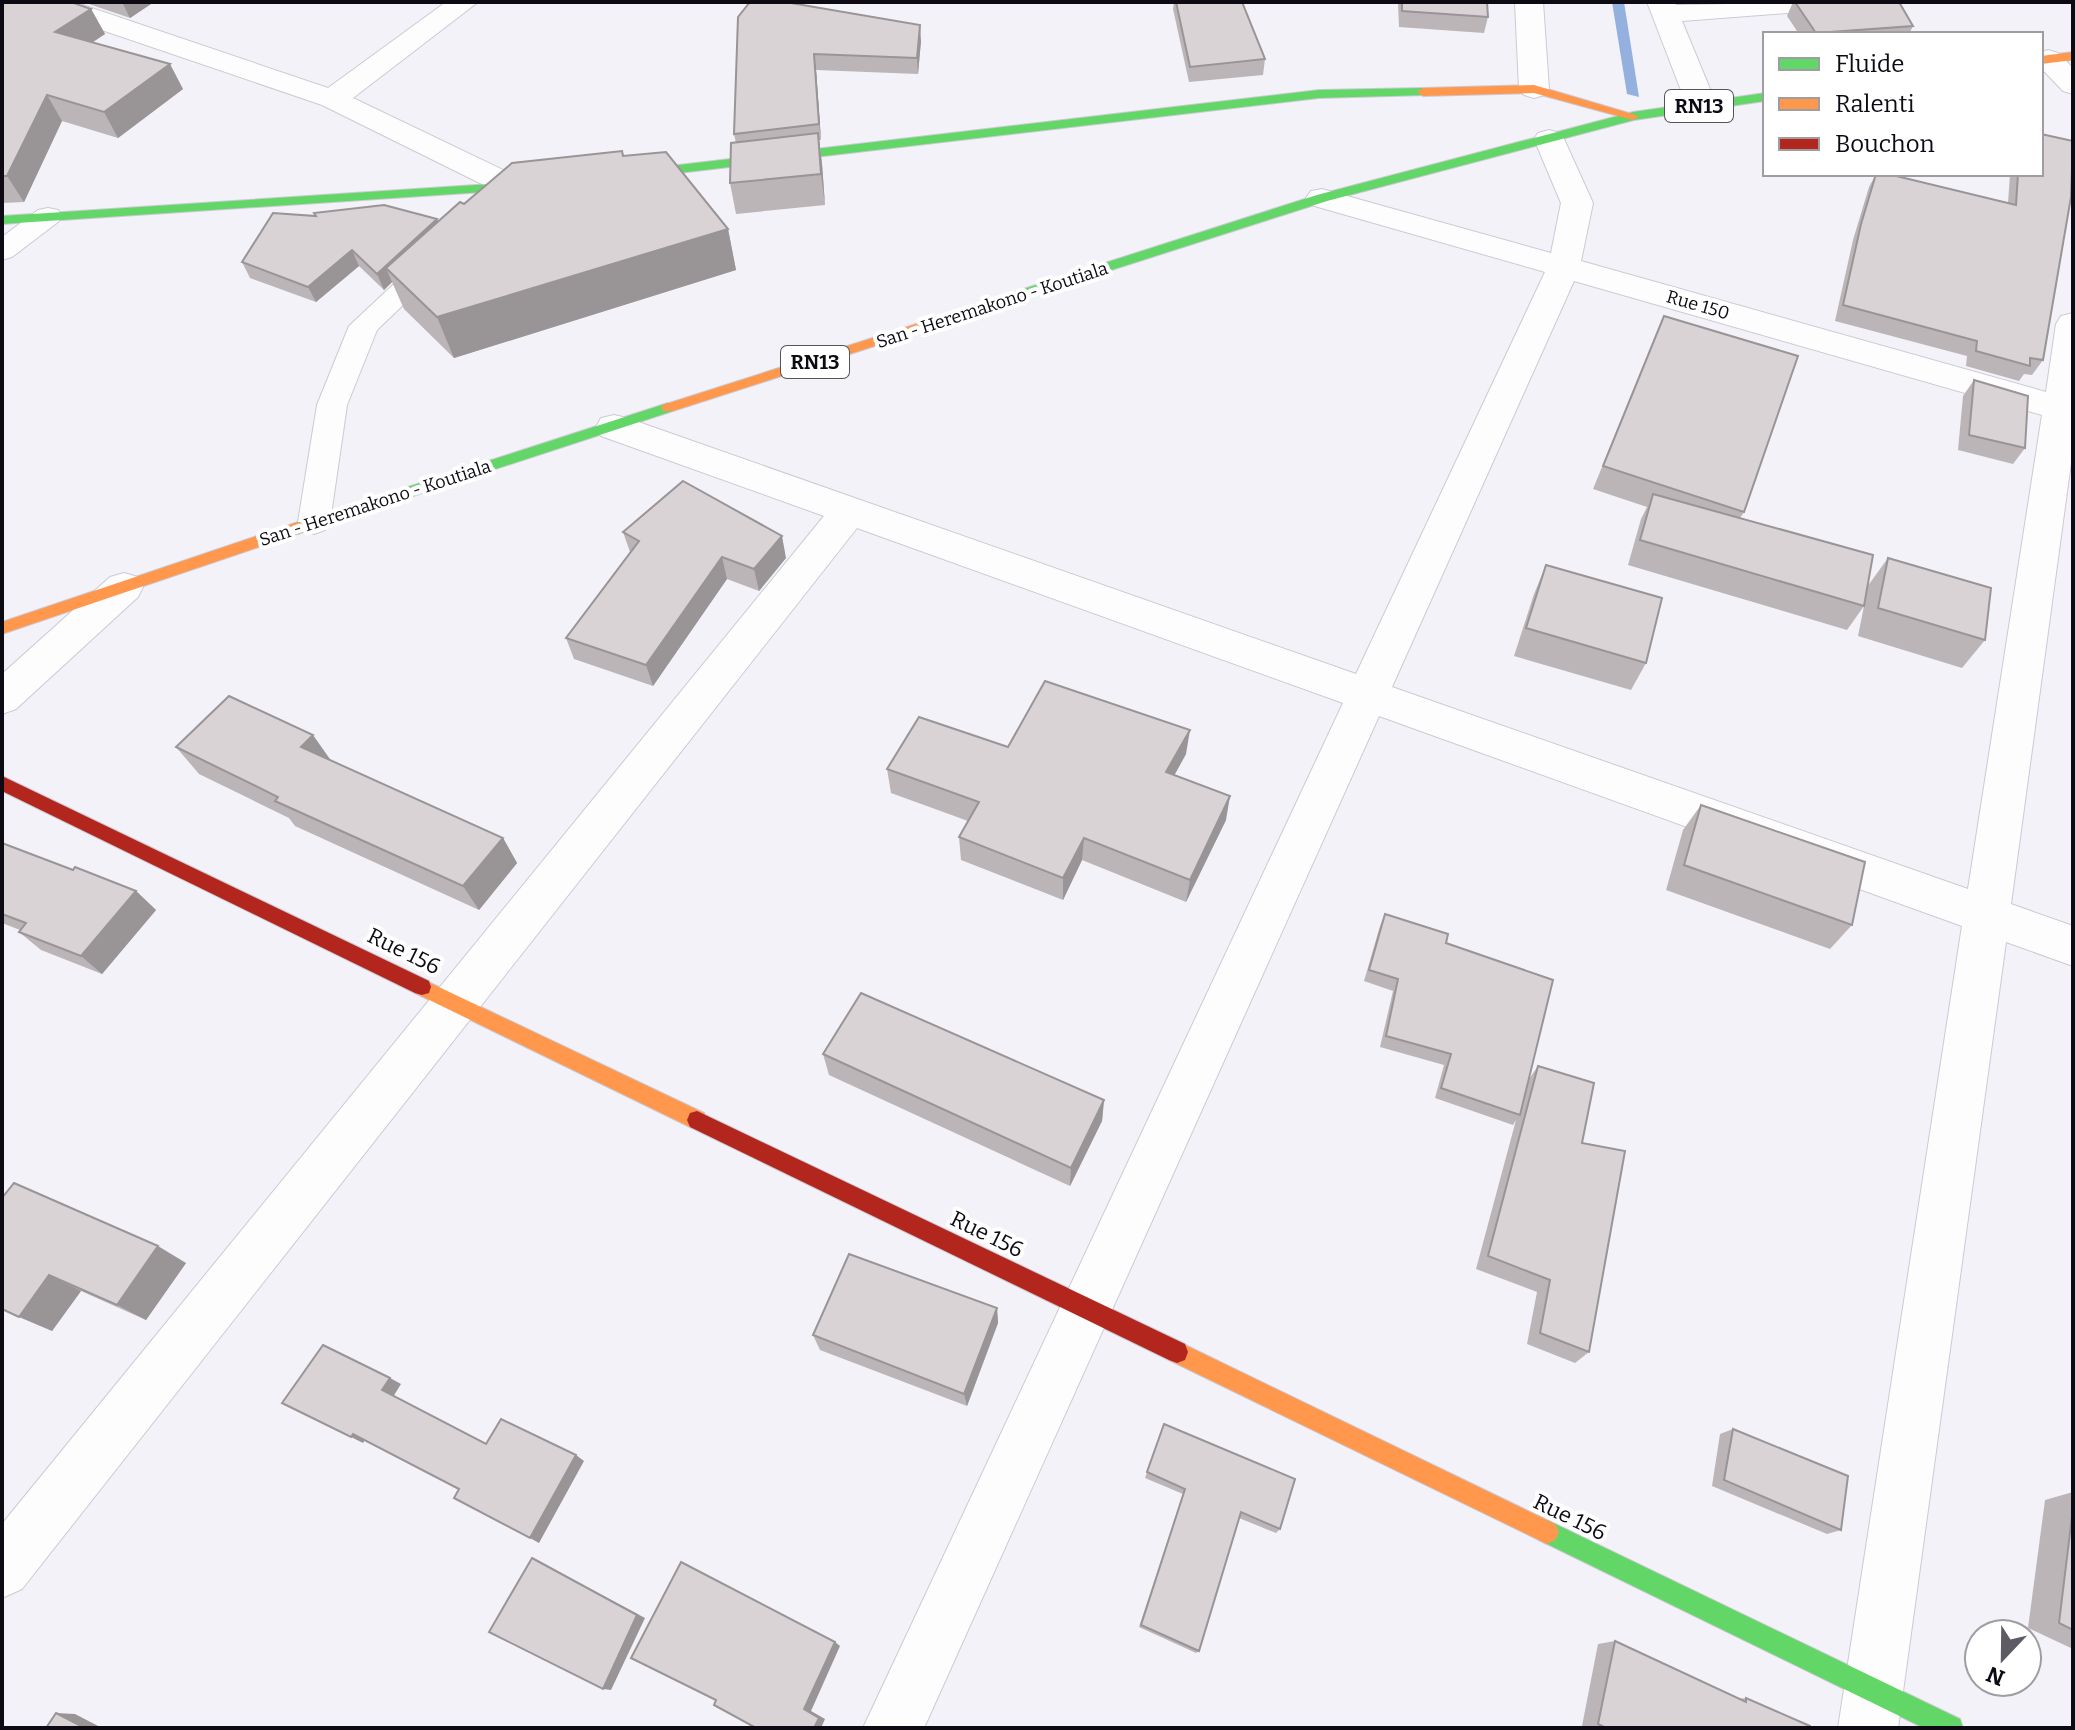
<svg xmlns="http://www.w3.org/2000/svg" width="2075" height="1730" viewBox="0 0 2075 1730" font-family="Bitter,serif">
  <rect width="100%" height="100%" fill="#f3f2f9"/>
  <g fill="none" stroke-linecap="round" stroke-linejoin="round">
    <polygon fill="#94b0de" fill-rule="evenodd" points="1612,2 1624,2 1639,97 1627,94"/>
    <defs>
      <g id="lane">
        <polygon points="48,208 58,210 62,216 58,222 12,257 2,260 2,237 38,210"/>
        <polygon points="436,251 446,254 450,260 377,330 347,405 330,522 325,530 314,534 303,530 298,522 317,405 349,326 426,254"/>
      </g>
      <g id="street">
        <polygon points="33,2 74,2 328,88 446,2 478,2 353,98 526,181 531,188 526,195 515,197 504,195 322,105 37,8"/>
        <polygon points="1515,2 1543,2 1549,89 1544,95 1534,98 1524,95 1519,89"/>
        <polygon points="1647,2 1675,2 1676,5 1840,2 1836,8 1826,10 1682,21 1717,106 1712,112 1702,115 1692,112 1687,106"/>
        <polygon points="2048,50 2058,53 2073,68 2073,94 2063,91 2041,68 2041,52"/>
        <path d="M1549,130L1560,133L1564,139L1593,203L1581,261L2046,392L2056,324L2061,316L2073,313V448L2011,904L2073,926V966L2006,942L1898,1728H1838L1962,926L1379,716L924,1728H863L1343,703L857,528L22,1589L2,1598V1524L824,516L601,436L596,427L601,418L614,415L627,418L1356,674L1545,272L1311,205L1306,198L1311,191L1322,189L1551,253L1561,203L1534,139L1538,133ZM1574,281L2042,415L1968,889L1392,687Z"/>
        <polygon points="124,573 138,577 143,587 138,597 16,709 2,714 2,674 110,577"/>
      </g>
      <g id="fast">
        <polygon points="1423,88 1427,89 1427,95 1319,98 619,180 613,176 619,172 1319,90"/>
        <polygon points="1765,93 1765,101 1634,120 1327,201 968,316 963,317 956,313 958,310 1317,195 1633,112"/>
        <polygon points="538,181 544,185 542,188 2,224 2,216"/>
        <polygon points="668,403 675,408 673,411 303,532 298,534 290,528 293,524"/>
        <polygon points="1547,1520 1960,1719 1963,1728 1924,1728 1539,1540 1535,1532 1539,1524"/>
      </g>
      <g id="slow">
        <polygon points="2073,52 2073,60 2041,64 2041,56"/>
        <polygon points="1534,85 1639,116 1633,120 1534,93 1423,96 1417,92 1423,88"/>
        <polygon points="963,309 970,313 968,316 673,411 663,411 661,408 663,405"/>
        <polygon points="298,522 303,524 306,528 303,532 2,634 2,622"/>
        <polygon points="422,979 704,1113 707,1120 704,1127 697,1129 690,1127 415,993 413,987 415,981"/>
        <polygon points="1177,1341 1555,1524 1559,1532 1555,1540 1547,1544 1539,1540 1169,1360 1166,1352 1169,1344"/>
      </g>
      <g id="jam">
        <polygon points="2,776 429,981 431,987 429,993 422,995 415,993 2,791"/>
        <polygon points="697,1111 1185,1344 1188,1352 1185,1360 1177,1363 1169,1360 690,1127 687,1120 690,1113"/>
      </g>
    </defs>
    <use href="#lane" stroke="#cccad4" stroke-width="2"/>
    <use href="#street" stroke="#cccad4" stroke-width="2"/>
    <use href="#fast" stroke="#cccad4" stroke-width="2"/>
    <use href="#slow" stroke="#cccad4" stroke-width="2"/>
    <use href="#jam" stroke="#cccad4" stroke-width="2"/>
    <use href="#lane" fill="#fdfdfe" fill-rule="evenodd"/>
    <use href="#street" fill="#fdfdfe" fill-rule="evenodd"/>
    <use href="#fast" fill="#63d668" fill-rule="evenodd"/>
    <use href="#slow" fill="#ff974d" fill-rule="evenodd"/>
    <use href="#jam" fill="#b3261e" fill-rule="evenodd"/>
  </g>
  <g fill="#bbb5b7">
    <polygon points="2,2 91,9 105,34 93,42 183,89 118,138 62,121 24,202 2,203"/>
    <polygon points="83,2 154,2 130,18"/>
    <polygon points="1174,2 1242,2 1265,59 1263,75 1189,82 1173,9"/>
    <polygon points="1398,2 1487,2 1488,17 1484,33 1399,27"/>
    <polygon points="1793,2 1899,2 1913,26 1909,34 1799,34 1787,16"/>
    <polygon points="738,17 921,41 918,74 816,70 821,140 819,140 822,164 825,205 736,214 730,183 736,143 734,134"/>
    <polygon points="622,151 624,156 728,229 736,270 454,358 404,309 392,282 384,290 359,266 316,302 250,278 242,262 315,215 314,213 437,219 438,222 464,204"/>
    <polygon points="1876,174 2008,203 2010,174 2041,174 2043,360 2032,375 2024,374 2019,381 1966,366 1967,356 1835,321 1853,240 1869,187"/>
    <polygon points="1654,340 1744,512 1740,518 1867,587 1888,558 1985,640 1962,668 1858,636 1864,606 1847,630 1628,565 1641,519 1647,507 1593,489"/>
    <polygon points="1974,380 2025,448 2013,464 1958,450 1963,396"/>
    <polygon points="623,532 786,558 759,591 727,579 653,686 574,659 566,638 630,552"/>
    <polygon points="1546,565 1646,663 1631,690 1514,656 1534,594"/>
    <polygon points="176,747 331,761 503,838 517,863 479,910 295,826 289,818 199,774"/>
    <polygon points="1008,747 1186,754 1174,775 1226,820 1186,902 1082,860 1063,900 961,860 959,837 968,821 891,793 887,769"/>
    <polygon points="1701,805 1852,925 1830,949 1666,890 1683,830"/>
    <polygon points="2,843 73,870 136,891 156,910 102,974 41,950 19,932 20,930 2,923"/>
    <polygon points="1385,914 1446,943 1529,1079 1538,1066 1582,1143 1589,1352 1575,1363 1527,1344 1537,1292 1476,1269 1516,1120 1513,1125 1435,1098 1444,1065 1380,1047 1393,991 1364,981 1380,926"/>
    <polygon points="823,1054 1104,1100 1102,1121 1070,1186 829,1075"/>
    <polygon points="2,1198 186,1263 146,1320 81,1291 52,1331"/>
    <polygon points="997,1308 998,1323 967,1406 820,1350 813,1335"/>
    <polygon points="1164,1424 1280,1529 1276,1533 1239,1518 1199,1651 1196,1653 1139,1627 1183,1494 1145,1478"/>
    <polygon points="1733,1429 1841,1530 1827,1534 1712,1486 1720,1434"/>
    <polygon points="2073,1492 2073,1649 2028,1628 2045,1500"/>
    <polygon points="1615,1641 1738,1699 1746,1698 1810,1728 1587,1728 1582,1726 1598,1644"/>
  </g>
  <g fill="#999495">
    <polygon points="122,2 154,2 130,18"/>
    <polygon points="91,9 105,34 70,57 55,32"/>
    <polygon points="920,25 921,41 918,74 917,58"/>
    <polygon points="814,54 816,70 821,140 819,124"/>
    <polygon points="170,64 183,89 118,138 104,112"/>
    <polygon points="47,95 62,121 24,202 7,176"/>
    <polygon points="818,133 822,164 825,205 821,174"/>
    <polygon points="437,219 443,235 386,268 392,282 384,290 377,274"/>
    <polygon points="728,229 736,270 454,358 437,317"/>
    <polygon points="352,250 359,266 316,302 308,287"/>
    <polygon points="782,536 786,558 759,591 754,569"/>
    <polygon points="722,557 727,579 653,686 646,665"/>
    <polygon points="1190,730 1186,754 1163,796 1166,772"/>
    <polygon points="313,735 332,762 301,747"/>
    <polygon points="1230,796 1226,820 1186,902 1190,880"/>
    <polygon points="503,838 517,863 479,910 463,886"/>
    <polygon points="1084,838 1082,860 1063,900 1063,878"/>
    <polygon points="136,891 156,910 102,974 81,956"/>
    <polygon points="1104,1100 1102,1121 1070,1186 1071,1168"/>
    <polygon points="158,1246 186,1263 146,1320 117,1305"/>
    <polygon points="49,1275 81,1291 52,1331 19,1317"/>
    <polygon points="997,1308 998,1323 967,1406 964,1394"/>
    <polygon points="390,1378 401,1384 393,1397 382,1390"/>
    <polygon points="353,1434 365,1440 363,1443 351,1437"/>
    <polygon points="576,1455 584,1461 539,1543 530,1538"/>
    <polygon points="532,1558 645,1618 611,1690 603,1689"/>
    <polygon points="835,1642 840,1646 811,1711 825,1719 821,1728 814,1728 804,1709"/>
    <polygon points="56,1713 75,1714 102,1728 85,1728"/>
  </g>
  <g fill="#dad3d5" stroke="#999495" stroke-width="2">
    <polygon points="2,2 71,2 91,9 55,32 170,64 104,112 47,95 7,176 2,176"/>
    <polygon points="750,2 785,2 920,25 917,58 814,54 819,124 734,134 738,17"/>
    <polygon points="1176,2 1242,2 1265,59 1190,67"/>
    <polygon points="1402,2 1487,2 1488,17 1402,11"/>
    <polygon points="1795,2 1899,2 1913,26 1816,33"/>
    <polygon points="818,133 821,174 730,183 731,143"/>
    <polygon points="2041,134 2073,141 2071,197 2043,360 2030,358 2030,366 1976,351 1977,341 1843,305 1861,224 1876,174 1888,174 2016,205 2018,174 2041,174"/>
    <polygon points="622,151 623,156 666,152 728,229 437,317 386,268 460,202 464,204 512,163"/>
    <polygon points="384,205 437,219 377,274 352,250 308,287 242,262 273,213 316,216 314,213"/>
    <polygon points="1664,316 1798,356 1744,512 1603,466"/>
    <polygon points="1974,380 2028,396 2025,448 1969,435"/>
    <polygon points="683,481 782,536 754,569 722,557 646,665 566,638 639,541 623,532"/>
    <polygon points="1653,494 1873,555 1864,606 1640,540"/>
    <polygon points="1888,558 1991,588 1985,640 1878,608"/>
    <polygon points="1546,565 1662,598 1646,663 1526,628"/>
    <polygon points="1045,681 1190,730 1166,772 1230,796 1190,880 1084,838 1063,878 959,837 979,802 887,769 919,717 1008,747"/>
    <polygon points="229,696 313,735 301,747 503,838 463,886 275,801 278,797 176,747"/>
    <polygon points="1701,805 1865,862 1852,925 1684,865"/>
    <polygon points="2,843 73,870 75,867 136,891 81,956 19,932 26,923 2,914"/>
    <polygon points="1385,914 1448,934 1446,943 1553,980 1520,1115 1441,1088 1451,1054 1386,1036 1398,979 1369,970"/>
    <polygon points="861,993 1104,1100 1071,1168 823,1054"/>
    <polygon points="1538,1066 1594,1083 1582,1143 1625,1151 1589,1352 1540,1333 1550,1280 1488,1256"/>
    <polygon points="14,1183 158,1246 117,1305 49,1275 19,1317 2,1309 2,1198"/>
    <polygon points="849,1254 997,1308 964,1394 813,1335"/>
    <polygon points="323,1345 390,1378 382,1390 486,1444 501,1419 576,1455 530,1538 454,1498 459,1489 353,1434 351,1437 282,1403"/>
    <polygon points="1164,1424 1295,1479 1280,1529 1241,1512 1199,1651 1141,1625 1185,1489 1147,1472"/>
    <polygon points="1733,1429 1848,1476 1841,1530 1724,1480"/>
    <polygon points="2073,1508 2073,1630 2059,1623"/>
    <polygon points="532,1558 637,1615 603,1689 489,1632"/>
    <polygon points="681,1562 835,1642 804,1709 819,1718 814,1728 756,1728 714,1705 716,1700 631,1658"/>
    <polygon points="1615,1641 1746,1702 1746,1698 1810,1726 1810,1728 1606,1728 1598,1724"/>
    <polygon points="56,1713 85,1728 46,1728"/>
  </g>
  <g text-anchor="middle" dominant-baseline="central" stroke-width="8" stroke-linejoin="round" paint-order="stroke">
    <g font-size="18" fill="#0d0a13" stroke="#fff">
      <text transform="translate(992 305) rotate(-18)">San - Heremakono - Koutiala</text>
      <text transform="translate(1698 305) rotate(16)">Rue 150</text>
      <text transform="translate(375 503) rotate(-18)">San - Heremakono - Koutiala</text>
    </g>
    <g fill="#fff" stroke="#56545a" stroke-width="2">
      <rect x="1665" y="90" width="68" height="32" rx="6"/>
      <rect x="781" y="346" width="68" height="32" rx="6"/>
    </g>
    <g font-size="20" font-weight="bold" fill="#0d0a13">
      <text x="1699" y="106">RN13</text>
      <text x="815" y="362">RN13</text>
    </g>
    <g font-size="22" fill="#0d0a13" stroke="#fff">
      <text transform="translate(404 951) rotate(26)">Rue 156</text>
      <text transform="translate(987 1234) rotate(26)">Rue 156</text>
      <text transform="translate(1570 1517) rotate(26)">Rue 156</text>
    </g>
  </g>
  <rect width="2075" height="1730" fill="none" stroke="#0d0a13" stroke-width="8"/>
  <rect x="1763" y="32" width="280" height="144" fill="#ffffff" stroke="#9e9da1" stroke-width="2"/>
  <rect x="1779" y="58" width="40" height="12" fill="#63d668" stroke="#9e9da1" stroke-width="2"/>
  <text x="1835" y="72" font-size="24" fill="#0d0a13">Fluide</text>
  <rect x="1779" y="98" width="40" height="12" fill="#ff974d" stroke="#9e9da1" stroke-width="2"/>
  <text x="1835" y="112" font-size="24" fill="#0d0a13">Ralenti</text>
  <rect x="1779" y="138" width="40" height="12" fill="#b3261e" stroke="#9e9da1" stroke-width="2"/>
  <text x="1835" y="152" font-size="24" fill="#0d0a13">Bouchon</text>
  <g transform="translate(2003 1658) rotate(202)"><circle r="38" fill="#ffffff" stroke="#9e9da1" stroke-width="2"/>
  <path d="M0-6L14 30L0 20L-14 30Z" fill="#5e5b64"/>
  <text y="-12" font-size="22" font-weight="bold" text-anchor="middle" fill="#0d0a13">N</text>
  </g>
</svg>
